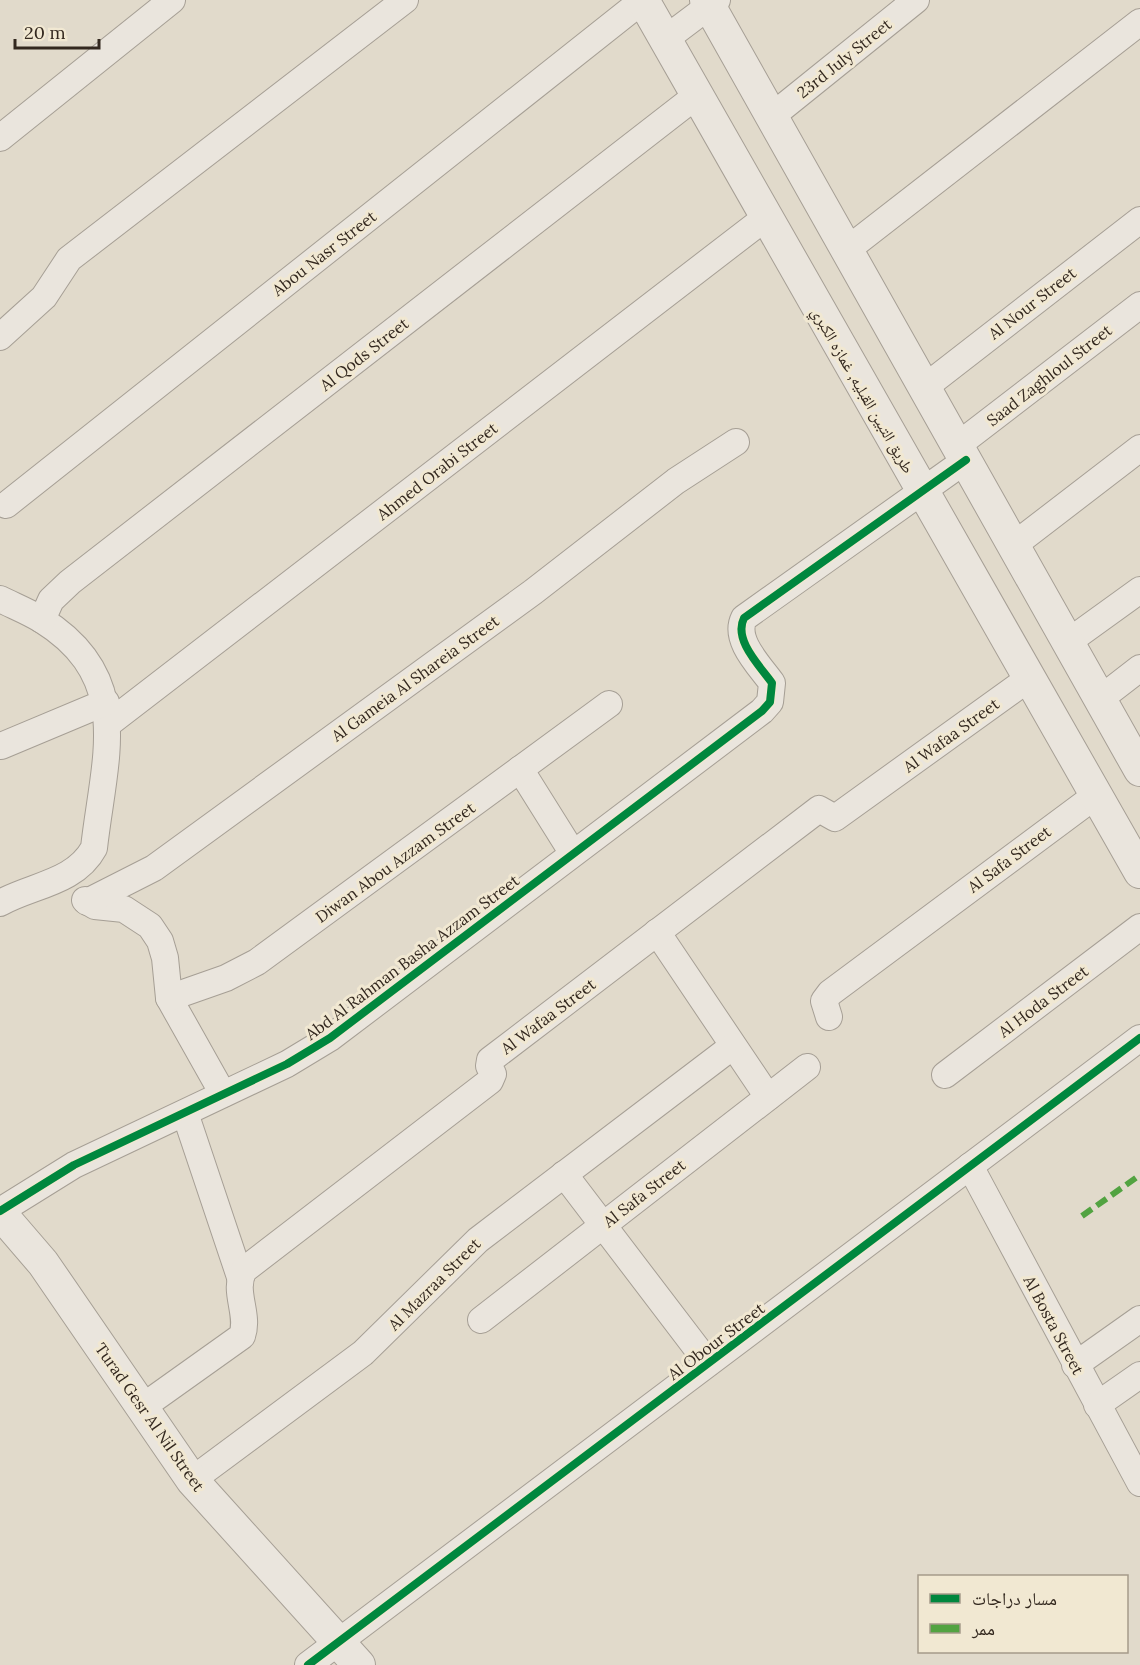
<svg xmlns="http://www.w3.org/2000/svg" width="1140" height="1665" viewBox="0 0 1140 1665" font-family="Lora,'Noto Naskh Arabic',serif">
  <rect width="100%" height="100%" fill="#e1dacb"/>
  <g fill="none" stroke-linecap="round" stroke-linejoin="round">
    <defs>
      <g id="minor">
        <polyline points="664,40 717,0"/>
        <polyline points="772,116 916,0"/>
        <polyline points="0,138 172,0"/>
        <polyline points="848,249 1140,22"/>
        <polyline points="0,337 44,297 69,259 405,0"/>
        <polyline points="925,387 1140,220"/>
        <polyline points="958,445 1140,305"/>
        <polyline points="6,505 643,0"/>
        <polyline points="1014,545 1140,448"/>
        <path d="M0,599C14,606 29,612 42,620C135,678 104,758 94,848C75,883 32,885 0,903"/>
        <polyline points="42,620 51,600 70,582 696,96"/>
        <polyline points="1068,642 1140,590"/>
        <polyline points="1100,699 1140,668"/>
        <polyline points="108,724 765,218"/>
        <polyline points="1,746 106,702"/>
        <polyline points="520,769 572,852"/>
        <polyline points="85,900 95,906 124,909 150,926 160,941 165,958 169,998 223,1094"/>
        <polyline points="87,902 154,868 533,592 676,481 736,442"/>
        <polyline points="657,932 768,1097"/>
        <polyline points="169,998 226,978 257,962 609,704"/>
        <polyline points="829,1017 824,1001 830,993 1095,796"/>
        <polyline points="945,1075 1140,927"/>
        <polyline points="185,1113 240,1277"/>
        <polyline points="970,1166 1140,1483"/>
        <polyline points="564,1174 708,1363"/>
        <path d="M0,1211L74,1165L287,1064L330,1038L762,711L770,702L772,683C760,666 733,640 744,618L966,460"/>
        <polyline points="481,1320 807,1067"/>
        <polyline points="1075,1365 1140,1319"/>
        <polyline points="1097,1405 1140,1375"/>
        <path d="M141,1408L242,1336C250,1314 232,1291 244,1270L490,1081L493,1074L489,1066L490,1060L819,809L835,818L1028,679"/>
        <polyline points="192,1480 363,1353 478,1240 733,1046"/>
        <polyline points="308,1665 1140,1038"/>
      </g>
      <g id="tertiary">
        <polyline points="643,0 1140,872"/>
        <polyline points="706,0 1140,770"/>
        <polyline points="0,1213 43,1263 192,1480 359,1665"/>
      </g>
    </defs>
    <use href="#minor" stroke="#a69f95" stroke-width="28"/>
    <use href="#tertiary" stroke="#a69f95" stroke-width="34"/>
    <use href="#minor" stroke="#eae5dd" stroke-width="26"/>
    <use href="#tertiary" stroke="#eae5dd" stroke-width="32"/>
    <polyline stroke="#52a341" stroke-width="6" stroke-dasharray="12 6" stroke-linecap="butt" points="1082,1216 1140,1175"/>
    <defs>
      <g id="cycleway">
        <path d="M0,1211L74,1165L287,1064L330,1038L762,711L770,702L772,683C760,666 733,640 744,618L966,460"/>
        <polyline points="308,1665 1140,1038"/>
      </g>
    </defs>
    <use href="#cycleway" stroke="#f1e8d2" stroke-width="11"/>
    <use href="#cycleway" stroke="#00873e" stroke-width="8"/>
  </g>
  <g text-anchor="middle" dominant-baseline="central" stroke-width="6" stroke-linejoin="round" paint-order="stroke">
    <g font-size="16" fill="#33281f" stroke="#f1e8d2">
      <text transform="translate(844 58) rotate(-39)">23rd July Street</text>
      <text transform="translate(324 253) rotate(-38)">Abou Nasr Street</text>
      <text transform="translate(1032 303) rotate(-38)">Al Nour Street</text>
      <text transform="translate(364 354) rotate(-38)">Al Qods Street</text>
      <text transform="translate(1049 375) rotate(-38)">Saad Zaghloul Street</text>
      <text transform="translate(863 390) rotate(60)">طريق التبين القبليه, غمازه الكبري</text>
      <text transform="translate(437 471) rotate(-38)">Ahmed Orabi Street</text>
      <text transform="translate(415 678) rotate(-36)">Al Gameia Al Shareia Street</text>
      <text transform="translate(951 735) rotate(-36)">Al Wafaa Street</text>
      <text transform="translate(1009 859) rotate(-37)">Al Safa Street</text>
      <text transform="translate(395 862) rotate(-36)">Diwan Abou Azzam Street</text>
      <text transform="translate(412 957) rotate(-37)">Abd Al Rahman Basha Azzam Street</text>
      <text transform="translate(1043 1001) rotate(-37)">Al Hoda Street</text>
      <text transform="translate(548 1016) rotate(-37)">Al Wafaa Street</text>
      <text transform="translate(644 1193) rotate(-38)">Al Safa Street</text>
      <text transform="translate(434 1284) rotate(-45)">Al Mazraa Street</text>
      <text transform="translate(1054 1325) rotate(62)">Al Bosta Street</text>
      <text transform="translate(716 1341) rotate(-37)">Al Obour Street</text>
      <text transform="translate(150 1417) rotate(55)">Turad Gesr Al Nil Street</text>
    </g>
  </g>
  <rect x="918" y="1575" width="210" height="78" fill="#f1e8d2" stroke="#a59b8a" stroke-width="1.5"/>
  <rect x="930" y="1594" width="30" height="9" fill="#00873e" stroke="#a59b8a" stroke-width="1.5"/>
  <text x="972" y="1605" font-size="18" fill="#33281f">مسار دراجات</text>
  <rect x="930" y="1624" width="30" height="9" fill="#52a341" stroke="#a59b8a" stroke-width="1.5"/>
  <text x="972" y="1635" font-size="18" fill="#33281f">ممر</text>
  <path d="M15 39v9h84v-9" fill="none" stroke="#33281f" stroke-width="3"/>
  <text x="24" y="39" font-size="18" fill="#33281f" stroke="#f1e8d2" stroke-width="4.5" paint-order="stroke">20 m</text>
</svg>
